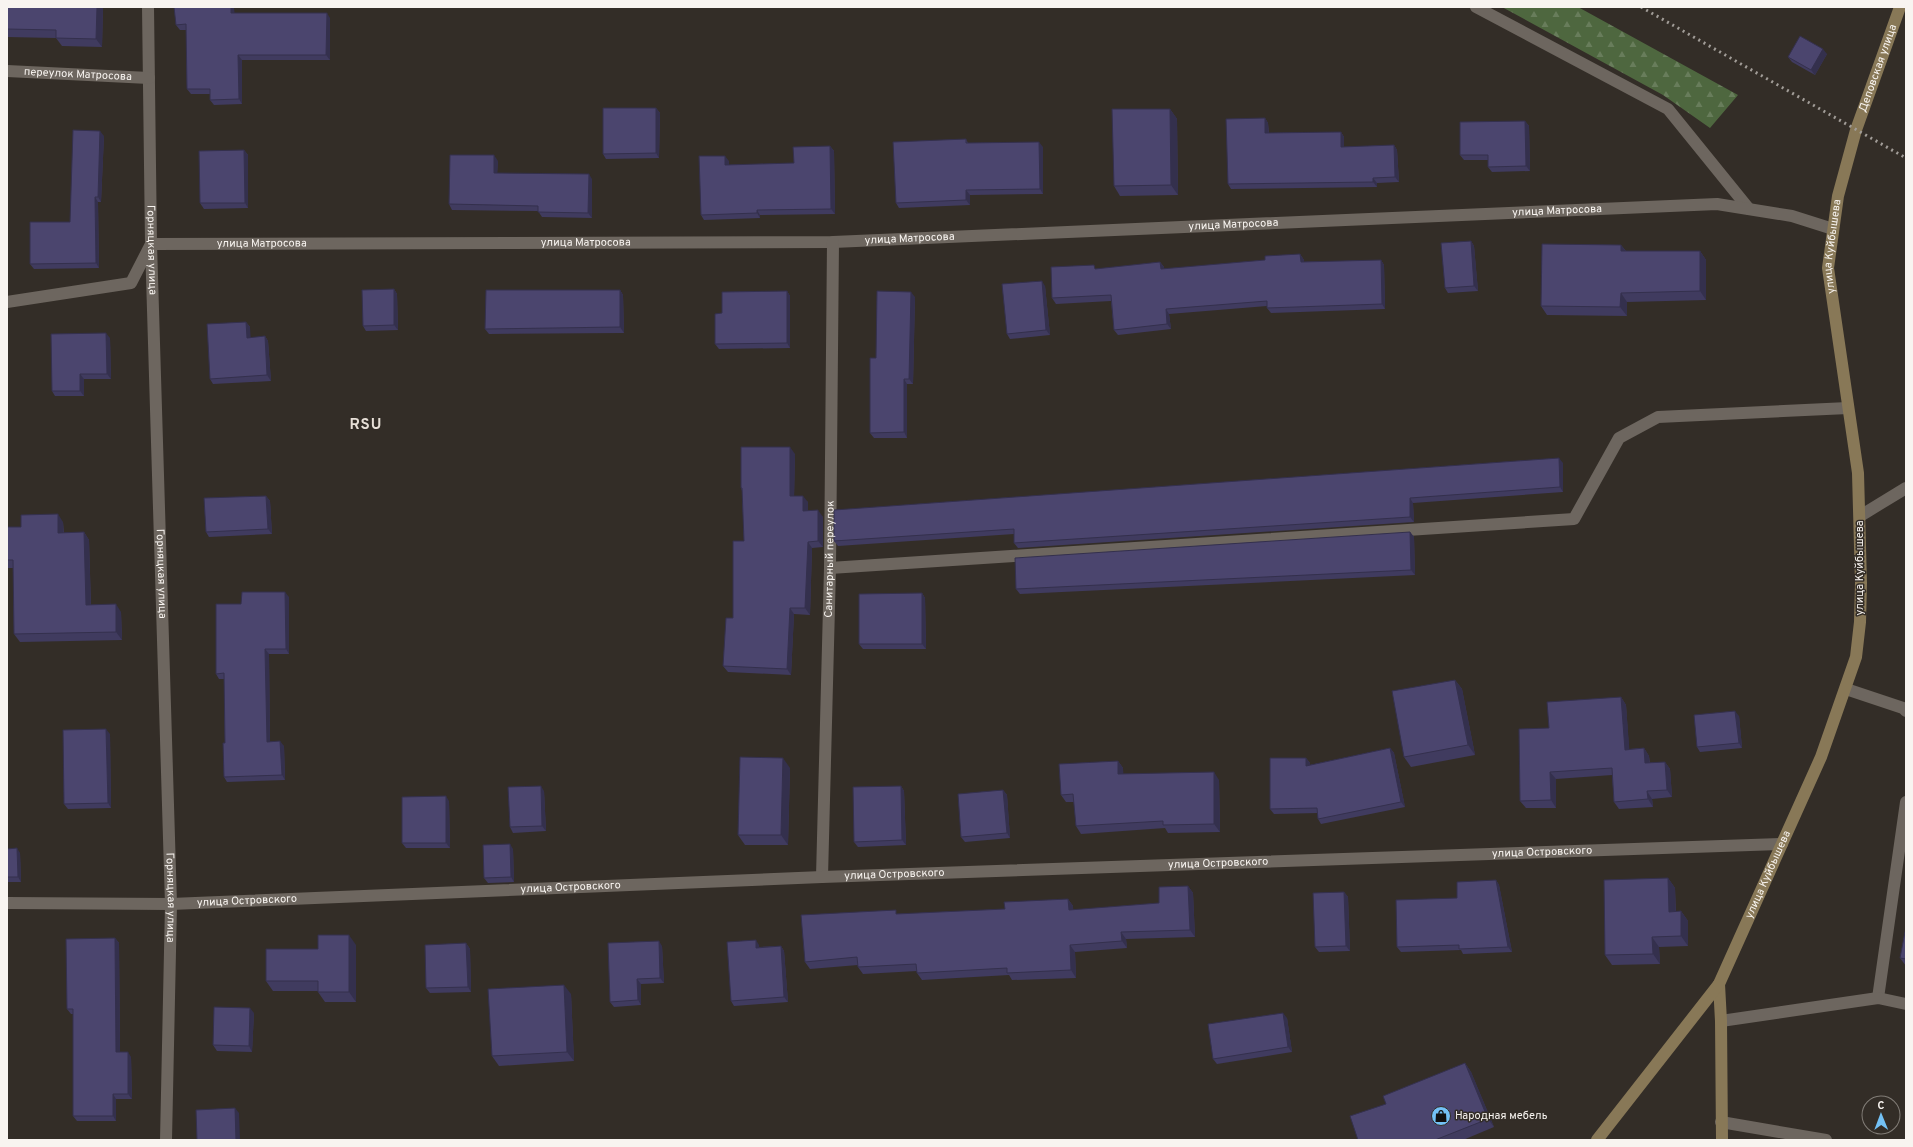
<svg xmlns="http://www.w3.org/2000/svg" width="1913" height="1147" viewBox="0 0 1913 1147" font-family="Overpass,sans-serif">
  <defs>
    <pattern id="forest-firs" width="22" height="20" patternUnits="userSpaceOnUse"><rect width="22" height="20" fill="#4e673f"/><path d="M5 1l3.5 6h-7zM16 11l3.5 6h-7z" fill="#687d5b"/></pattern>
  </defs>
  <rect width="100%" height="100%" fill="#332d27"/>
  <polygon fill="url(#forest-firs)" points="1502,7 1578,7 1738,95 1710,128 1663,95"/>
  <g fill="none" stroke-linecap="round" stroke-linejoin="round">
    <g stroke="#6d665f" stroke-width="12">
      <polyline points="1476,7 1668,109 1749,209"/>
      <polyline points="1860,516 1906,488"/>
      <polyline points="830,568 1574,519 1619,438 1658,417 1848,408"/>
      <polyline points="1846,689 1903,708 1906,711"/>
      <polyline points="1878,998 1906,802"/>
      <polyline points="1721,1021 1878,998 1906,1004"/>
      <polyline points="1721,1122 1826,1140"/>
    </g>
    <g stroke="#6d665f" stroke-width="12">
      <path id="s1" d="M148,7L151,244L171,904L166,1140"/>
      <path id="s2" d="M7,71L149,78"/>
      <path id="s3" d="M7,302L131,283L151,244L833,242L1717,204L1792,216L1833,229"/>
      <path id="s4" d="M822,877L830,568L833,242"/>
      <path id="s5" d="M7,903L171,904L822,877L1782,844"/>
    </g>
    <g stroke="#887857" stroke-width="12">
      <polyline points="1719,984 1721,1021 1722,1140"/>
      <path id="s6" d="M1597,1140L1719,984L1821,757L1856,657L1860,622L1861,583L1858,473L1828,268L1838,196L1856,130L1900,7"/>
    </g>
    <polyline stroke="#a19c97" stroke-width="3" stroke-dasharray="2 4" stroke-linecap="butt" points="1641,7 1906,158"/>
  </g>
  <g fill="#403b5f">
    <polygon points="7,7 103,7 102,47 62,46 56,38 7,37"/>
    <polygon points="234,13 330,18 330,60 242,60 242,104 214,105 210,100 210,94 191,94 187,89 186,30 180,30 176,25"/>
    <polygon points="1827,54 1815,75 1792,62 1788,57"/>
    <polygon points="656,108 660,113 659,158 606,159 603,154"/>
    <polygon points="1170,109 1177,119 1178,195 1120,196 1114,186"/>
    <polygon points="1265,118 1268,123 1269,133 1341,132 1344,137 1344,147 1394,145 1397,150 1399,182 1377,183 1377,187 1231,189 1228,184"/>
    <polygon points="1525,121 1529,126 1530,171 1492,172 1488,167 1488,160 1464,160 1460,155"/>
    <polygon points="104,136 101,202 98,202 99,268 34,269 30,264 70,222"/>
    <polygon points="966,139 968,143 1043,147 1043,194 970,195 970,205 899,208 896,203"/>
    <polygon points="830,146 834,151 835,214 760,215 760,218 704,220 701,215 729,161 729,165 794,163"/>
    <polygon points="244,150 248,155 248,208 204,209 200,203"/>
    <polygon points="498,161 497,173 592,179 592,218 542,217 538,211 452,210 449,204"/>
    <polygon points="1471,241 1474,246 1478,291 1448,293 1445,288"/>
    <polygon points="1621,245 1626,251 1700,251 1706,260 1706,300 1627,302 1627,316 1547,315 1541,306"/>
    <polygon points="1300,254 1304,260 1304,262 1381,260 1384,265 1385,309 1271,313 1267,308 1267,306 1169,314 1171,329 1118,335 1114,330 1111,301 1056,304 1052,298 1097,269 1160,262 1164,267 1164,269 1265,260"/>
    <polygon points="1045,286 1050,335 1010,339 1007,334"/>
    <polygon points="394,289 397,294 398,330 366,331 363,326"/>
    <polygon points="620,290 623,295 624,333 489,334 485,329"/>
    <polygon points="787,291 790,296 790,348 719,349 715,344 722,313"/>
    <polygon points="915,297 913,384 907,384 907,438 874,438 870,433 876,358"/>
    <polygon points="246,322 250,327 250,338 265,336 268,341 271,381 213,384 210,379"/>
    <polygon points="110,338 111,379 84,379 84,396 55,396 52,391"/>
    <polygon points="795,454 794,496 808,502 808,511 823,517 823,547 812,548 810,615 794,614 791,675 728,672 723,666 733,618 744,541 742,491 741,488"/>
    <polygon points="1563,463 1563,492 1413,503 1414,522 1018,548 1014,543 1014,534 838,546 834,541"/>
    <polygon points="266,496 270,501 272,534 209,537 206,532"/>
    <polygon points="63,522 64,533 84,532 89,540 91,605 121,612 122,640 20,642 14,634 13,568 7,568 7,527 21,527"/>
    <polygon points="1410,532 1414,537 1415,575 1020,594 1016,589"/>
    <polygon points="922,593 925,598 926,649 863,649 859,644"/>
    <polygon points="289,597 289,654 269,654 270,742 284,746 285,780 227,782 224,777 225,743 224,679 219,679 216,674 241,604"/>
    <polygon points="1455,680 1462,689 1475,755 1411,767 1404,757"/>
    <polygon points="1621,697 1626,705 1629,749 1644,748 1649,756 1650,763 1665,762 1670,769 1672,797 1652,799 1653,807 1619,809 1614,802 1612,775 1556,779 1556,808 1526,808 1520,801 1549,728"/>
    <polygon points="1739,716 1742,748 1700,752 1697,747"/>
    <polygon points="110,734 111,808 68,809 64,804"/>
    <polygon points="1390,748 1394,753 1405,807 1321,824 1318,819 1318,813 1274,814 1270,809 1306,758 1310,763 1310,765"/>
    <polygon points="1118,761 1123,768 1123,774 1219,780 1220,832 1168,833 1165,828 1081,834 1076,826 1074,802 1066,802 1061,795"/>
    <polygon points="790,768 788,845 745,845 738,835"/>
    <polygon points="901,786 904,791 906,845 858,847 854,842"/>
    <polygon points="1003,790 1007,795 1010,838 965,842 961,837"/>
    <polygon points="544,791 546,831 513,833 510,827"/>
    <polygon points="449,801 450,848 406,848 402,843"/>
    <polygon points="7,849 20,853 21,882 7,882"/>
    <polygon points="513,849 514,882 488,883 484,878"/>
    <polygon points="1668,878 1675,888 1676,912 1681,911 1688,921 1688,946 1659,947 1660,964 1612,965 1605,955"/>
    <polygon points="1496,880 1499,885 1512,952 1463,954 1461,950 1401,952 1397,947 1457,898"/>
    <polygon points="1188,886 1193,893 1195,937 1126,939 1127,948 1075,952 1076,978 1012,980 1009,975 922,980 917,973 917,971 863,974 858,967 858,965 810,969 805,962 899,914 1005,909 1068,899 1073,906 1073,910 1159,903"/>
    <polygon points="1344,892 1348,897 1350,951 1319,952 1315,947"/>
    <polygon points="1906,927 1906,966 1900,958"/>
    <polygon points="115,938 119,943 120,1052 131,1057 132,1099 116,1099 116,1121 77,1121 73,1116 73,1014 71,1014 67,1009"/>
    <polygon points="466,943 470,949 471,992 430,993 426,988"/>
    <polygon points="356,945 356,1002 325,1002 318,992 318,991 273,991 266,981"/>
    <polygon points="759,945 759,947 781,946 784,951 788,1002 734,1006 731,1001"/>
    <polygon points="662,946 664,983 641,984 641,1005 614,1007 610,1002"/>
    <polygon points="571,994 574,1061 499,1066 492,1056"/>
    <polygon points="254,1013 252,1052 217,1051 213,1045"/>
    <polygon points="1287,1018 1292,1052 1217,1064 1213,1059"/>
    <polygon points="1465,1063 1471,1072 1494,1127 1463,1140 1358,1140 1386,1104"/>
  </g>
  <g fill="#34304d">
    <polygon points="97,7 103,7 102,47 96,39"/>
    <polygon points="231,7 234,7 235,18 231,13"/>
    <polygon points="327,13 330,18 330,60 326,55"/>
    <polygon points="1823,49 1827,54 1815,75 1811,70"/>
    <polygon points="238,55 242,60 242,104 239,99"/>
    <polygon points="656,108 660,113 659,158 656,153"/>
    <polygon points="1170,109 1177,119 1178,195 1171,185"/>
    <polygon points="1265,118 1268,123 1269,138 1265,133"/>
    <polygon points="1525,121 1529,126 1530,171 1526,166"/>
    <polygon points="100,131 104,136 101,202 98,197"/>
    <polygon points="1341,132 1344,137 1344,152 1341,147"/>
    <polygon points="1039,142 1043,147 1043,194 1040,189"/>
    <polygon points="1394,145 1397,150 1399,182 1395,177"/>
    <polygon points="830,146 834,151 835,214 831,209"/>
    <polygon points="244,150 248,155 248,208 245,203"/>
    <polygon points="494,155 498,161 497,178 494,173"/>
    <polygon points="725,156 729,161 729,170 725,165"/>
    <polygon points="589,174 592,179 592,218 588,213"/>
    <polygon points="1373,178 1377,183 1377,187 1373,182"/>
    <polygon points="966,190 970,195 970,205 966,200"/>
    <polygon points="95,197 98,202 99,268 96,263"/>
    <polygon points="757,210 760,215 760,218 757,213"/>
    <polygon points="1471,241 1474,246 1478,291 1474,286"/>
    <polygon points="1621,245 1628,254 1621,251"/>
    <polygon points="1700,251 1706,260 1706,300 1700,291"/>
    <polygon points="1300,254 1304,260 1304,267 1301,262"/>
    <polygon points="1381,260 1384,265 1385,309 1382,304"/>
    <polygon points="1160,262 1164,267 1165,274 1161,269"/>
    <polygon points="1042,281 1045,286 1050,335 1046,330"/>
    <polygon points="394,289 397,294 398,330 394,325"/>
    <polygon points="620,290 623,295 624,333 620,327"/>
    <polygon points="787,291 790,296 790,348 787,343"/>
    <polygon points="911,292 915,297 913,384 909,379"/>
    <polygon points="1621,293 1627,302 1627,316 1620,307"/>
    <polygon points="1166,309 1169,314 1171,329 1167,324"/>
    <polygon points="246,322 250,327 251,343 247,338"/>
    <polygon points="106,333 110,338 111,379 107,374"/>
    <polygon points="265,336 268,341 271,381 267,375"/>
    <polygon points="80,374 84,379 84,396 80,391"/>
    <polygon points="904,379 907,384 907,438 904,432"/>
    <polygon points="790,447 795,454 794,503 790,496"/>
    <polygon points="1559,458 1563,463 1563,492 1560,487"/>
    <polygon points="266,496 270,501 272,534 268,529"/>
    <polygon points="803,496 808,502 808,518 803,511"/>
    <polygon points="1410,498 1413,503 1414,522 1410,517"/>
    <polygon points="818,510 823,517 823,547 818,541"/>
    <polygon points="58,514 63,522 64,541 58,533"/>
    <polygon points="84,532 89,540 91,612 86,605"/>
    <polygon points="1410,532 1414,537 1415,575 1411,570"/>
    <polygon points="808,542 812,548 810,615 805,608"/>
    <polygon points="285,592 289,597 289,654 286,649"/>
    <polygon points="922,593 925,598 926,649 922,644"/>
    <polygon points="116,604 121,612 122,640 116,632"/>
    <polygon points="790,608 794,614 791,675 787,669"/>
    <polygon points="265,649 269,654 270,747 267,742"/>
    <polygon points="1455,680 1462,689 1475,755 1468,745"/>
    <polygon points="1621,697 1626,705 1630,757 1625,750"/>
    <polygon points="1735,711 1739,716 1742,748 1739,743"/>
    <polygon points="106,729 110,734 111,808 108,803"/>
    <polygon points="280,741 284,746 285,780 282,775"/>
    <polygon points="1390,748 1394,753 1405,807 1401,802"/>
    <polygon points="1644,748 1649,756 1650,771 1645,763"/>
    <polygon points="783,758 790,768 788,845 781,835"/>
    <polygon points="1306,758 1310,763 1310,771 1306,766"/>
    <polygon points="1118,761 1123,768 1124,782 1118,774"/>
    <polygon points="1665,762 1670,769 1672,797 1667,790"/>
    <polygon points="1214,772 1219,780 1220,832 1214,824"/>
    <polygon points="1550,772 1556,779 1556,808 1551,800"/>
    <polygon points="541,786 544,791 546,831 542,826"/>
    <polygon points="901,786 904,791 906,845 902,840"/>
    <polygon points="1003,790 1007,795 1010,838 1007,833"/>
    <polygon points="1647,791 1652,799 1653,807 1648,799"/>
    <polygon points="446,796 449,801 450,848 446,843"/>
    <polygon points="510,844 513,849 514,882 511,877"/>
    <polygon points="17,848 20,853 21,882 18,877"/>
    <polygon points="1668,878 1675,888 1676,922 1669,912"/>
    <polygon points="1496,880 1499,885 1512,952 1508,947"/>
    <polygon points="1188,886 1193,893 1195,937 1190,930"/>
    <polygon points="1344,892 1348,897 1350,951 1346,946"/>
    <polygon points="1068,899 1073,906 1074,918 1069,910"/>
    <polygon points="1681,911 1688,921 1688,946 1681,936"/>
    <polygon points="1121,932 1126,939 1127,948 1122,941"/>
    <polygon points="349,935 356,945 356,1002 349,992"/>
    <polygon points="1652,937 1659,947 1660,964 1653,954"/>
    <polygon points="115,938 119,943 120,1057 116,1052"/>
    <polygon points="756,940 759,945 760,953 756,948"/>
    <polygon points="659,941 662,946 664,983 660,978"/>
    <polygon points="466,943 470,949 471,992 468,987"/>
    <polygon points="1070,945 1075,952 1076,978 1071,970"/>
    <polygon points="781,946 784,951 788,1002 784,997"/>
    <polygon points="637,979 641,984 641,1005 638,1000"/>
    <polygon points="564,985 571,994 574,1061 567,1052"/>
    <polygon points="250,1008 254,1013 252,1052 249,1046"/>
    <polygon points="1283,1013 1287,1018 1292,1052 1288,1047"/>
    <polygon points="128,1052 131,1057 132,1099 128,1094"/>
    <polygon points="1465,1063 1471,1072 1494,1127 1488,1119"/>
    <polygon points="113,1094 116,1099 116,1121 113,1116"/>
    <polygon points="235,1108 239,1113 240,1140 236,1140"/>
  </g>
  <g fill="#4b456e" stroke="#34304d">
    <polygon points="7,7 97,7 96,39 56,38 56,30 7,29"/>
    <polygon points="174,7 231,7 231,13 327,13 326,55 238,55 239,99 210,100 210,89 187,89 186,24 176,25"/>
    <polygon points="1800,36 1823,49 1811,70 1788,57"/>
    <polygon points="603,108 656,108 656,153 603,154"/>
    <polygon points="1112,109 1170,109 1171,185 1114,186"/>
    <polygon points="1265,118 1265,133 1341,132 1341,147 1394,145 1395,177 1373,178 1373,182 1228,184 1226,119"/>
    <polygon points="1525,121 1526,166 1488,167 1488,155 1460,155 1460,122"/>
    <polygon points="73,130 100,131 98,197 95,197 96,263 30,264 30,222 70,222"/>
    <polygon points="966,139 966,143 1039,142 1040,189 966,190 966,200 896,203 893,142"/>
    <polygon points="830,146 831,209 757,210 757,213 701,215 699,156 725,156 725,165 794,163 793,147"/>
    <polygon points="244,150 245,203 200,203 199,151"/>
    <polygon points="450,155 494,155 494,173 589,174 588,213 538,212 538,206 449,204"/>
    <polygon points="1471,241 1474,286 1445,288 1441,243"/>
    <polygon points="1542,244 1621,245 1621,251 1700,251 1700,291 1621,293 1620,307 1541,306"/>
    <polygon points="1300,254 1301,262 1381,260 1382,304 1267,308 1267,301 1166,309 1167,324 1114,330 1111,295 1052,298 1051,267 1094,265 1095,269 1160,262 1161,269 1265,260 1265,256"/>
    <polygon points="1042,281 1046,330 1007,334 1002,284"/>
    <polygon points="394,289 394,325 363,326 362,290"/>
    <polygon points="486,290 620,290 620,327 485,329"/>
    <polygon points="787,291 787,343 715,344 715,314 722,313 722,292"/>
    <polygon points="877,291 911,292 909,379 904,379 904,432 870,433 870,358 876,358"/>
    <polygon points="246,322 247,338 265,336 267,375 210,379 207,324"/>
    <polygon points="106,333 107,374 80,374 80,391 52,391 51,334"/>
    <polygon points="741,447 790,447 790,496 803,496 803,511 818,510 818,541 808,542 805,608 790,608 787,669 723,666 726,618 733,618 733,541 744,541 742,488 741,488"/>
    <polygon points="1559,458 1560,487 1410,498 1410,517 1014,543 1014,529 834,541 834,510"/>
    <polygon points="266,496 268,529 206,532 204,498"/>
    <polygon points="58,514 58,533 84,532 86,605 116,604 116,632 14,634 13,560 7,560 7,527 21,527 21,515"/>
    <polygon points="1410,532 1411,570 1016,589 1015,558"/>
    <polygon points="242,592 285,592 286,649 265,649 267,742 280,741 282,775 224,777 223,743 225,743 224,673 216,674 216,604 241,604"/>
    <polygon points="922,593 922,644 859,644 859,594"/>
    <polygon points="1455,680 1468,745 1404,757 1392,691"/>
    <polygon points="1621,697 1625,750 1644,748 1645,763 1665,762 1667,790 1647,791 1648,799 1614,802 1612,768 1550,772 1551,800 1520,801 1519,729 1549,728 1547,702"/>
    <polygon points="1735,711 1739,743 1697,747 1694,715"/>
    <polygon points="106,729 108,803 64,804 63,730"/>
    <polygon points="1390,748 1401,802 1318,819 1317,808 1270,809 1270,758 1306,758 1306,766"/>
    <polygon points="740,757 783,758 781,835 738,835"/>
    <polygon points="1118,761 1118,774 1214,772 1214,824 1163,825 1163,821 1076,826 1073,794 1061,795 1059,764"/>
    <polygon points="541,786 542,826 510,827 508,787"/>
    <polygon points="901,786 902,840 854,842 853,787"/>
    <polygon points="1003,790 1007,833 961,837 958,794"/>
    <polygon points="446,796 446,843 402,843 402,797"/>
    <polygon points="510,844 511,877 484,878 483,845"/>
    <polygon points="17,848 18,877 7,877 7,849"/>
    <polygon points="1668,878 1669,912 1681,911 1681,936 1652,937 1653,954 1605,955 1604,880"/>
    <polygon points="1496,880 1508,947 1459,949 1459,945 1397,947 1396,900 1457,898 1457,882"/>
    <polygon points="1188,886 1190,930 1121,932 1122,941 1070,945 1071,970 1007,973 1007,968 917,973 916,964 858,967 857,957 805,962 801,915 896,910 896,914 1005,909 1004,902 1068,899 1069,910 1159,903 1159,887"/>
    <polygon points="1344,892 1346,946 1315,947 1313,893"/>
    <polygon points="1906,927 1906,959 1900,958"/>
    <polygon points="318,935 349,935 349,992 318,992 318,981 266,981 266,949 318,949"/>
    <polygon points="115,938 116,1052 128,1052 128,1094 113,1094 113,1116 73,1116 73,1009 67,1009 66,939"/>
    <polygon points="756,940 756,948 781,946 784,997 731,1001 727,942"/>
    <polygon points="659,941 660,978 637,979 638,1000 610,1002 608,943"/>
    <polygon points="466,943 468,987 426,988 425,945"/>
    <polygon points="564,985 567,1052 492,1056 488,989"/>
    <polygon points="214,1007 250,1008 249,1046 213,1045"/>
    <polygon points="1283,1013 1288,1047 1213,1059 1208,1024"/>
    <polygon points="1465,1063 1488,1119 1435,1140 1358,1140 1350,1116 1386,1104 1383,1096"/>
    <polygon points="235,1108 236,1140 197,1140 196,1110"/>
  </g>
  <defs>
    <symbol id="shop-disc" viewBox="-11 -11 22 22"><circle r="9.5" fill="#73c1f5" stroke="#332d27"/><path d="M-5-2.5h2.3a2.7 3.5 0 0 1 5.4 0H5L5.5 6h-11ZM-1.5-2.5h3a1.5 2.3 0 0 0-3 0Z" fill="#111"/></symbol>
  </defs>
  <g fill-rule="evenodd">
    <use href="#shop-disc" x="1430" y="1105" width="22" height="22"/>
  </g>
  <g text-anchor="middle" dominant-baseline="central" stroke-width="3" stroke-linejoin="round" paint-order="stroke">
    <g font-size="11" fill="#f8f4f0" stroke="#332d27">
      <text stroke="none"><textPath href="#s6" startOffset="1151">Деповская улица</textPath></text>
      <text stroke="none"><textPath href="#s2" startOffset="71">переулок Матросова</textPath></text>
      <text stroke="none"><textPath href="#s3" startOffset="1576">улица Матросова</textPath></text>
      <text stroke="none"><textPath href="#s3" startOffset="1252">улица Матросова</textPath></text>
      <text stroke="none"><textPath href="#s3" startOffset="928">улица Матросова</textPath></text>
      <text stroke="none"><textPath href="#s3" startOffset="604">улица Матросова</textPath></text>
      <text stroke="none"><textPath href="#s3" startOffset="280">улица Матросова</textPath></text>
      <text stroke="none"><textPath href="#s6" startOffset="966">улица Куйбышева</textPath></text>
      <text stroke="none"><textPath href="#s1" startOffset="243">Горняцкая улица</textPath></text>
      <text stroke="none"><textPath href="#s4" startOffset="318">Санитарный переулок</textPath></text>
      <text transform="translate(1860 568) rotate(-90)">улица Куйбышева</text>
      <text stroke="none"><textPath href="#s1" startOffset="567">Горняцкая улица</textPath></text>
      <text stroke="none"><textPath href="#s5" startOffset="1536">улица Островского</textPath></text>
      <text stroke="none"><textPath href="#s5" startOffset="1212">улица Островского</textPath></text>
      <text stroke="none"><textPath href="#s5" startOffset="888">улица Островского</textPath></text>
      <text stroke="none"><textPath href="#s6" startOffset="318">улица Куйбышева</textPath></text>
      <text stroke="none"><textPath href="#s5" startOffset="564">улица Островского</textPath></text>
      <text stroke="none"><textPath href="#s1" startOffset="891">Горняцкая улица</textPath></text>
      <text stroke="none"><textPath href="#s5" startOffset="240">улица Островского</textPath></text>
    </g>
    <g font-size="11" fill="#f8f4f0" stroke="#332d27" text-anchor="start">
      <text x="1455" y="1116">Народная мебель</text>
    </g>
    <g font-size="15" font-weight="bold" letter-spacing="1" fill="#e7dfd7" stroke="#332d27">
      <text x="366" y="425">RSU</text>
    </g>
  </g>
  <rect width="1913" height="1147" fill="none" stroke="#f8f4f0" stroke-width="16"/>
  <g transform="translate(1881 1115) rotate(359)"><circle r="19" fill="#332d27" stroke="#827d77"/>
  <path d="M0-3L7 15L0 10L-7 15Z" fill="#73c1f5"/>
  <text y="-6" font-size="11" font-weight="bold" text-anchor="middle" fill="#f8f4f0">С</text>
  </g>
</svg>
